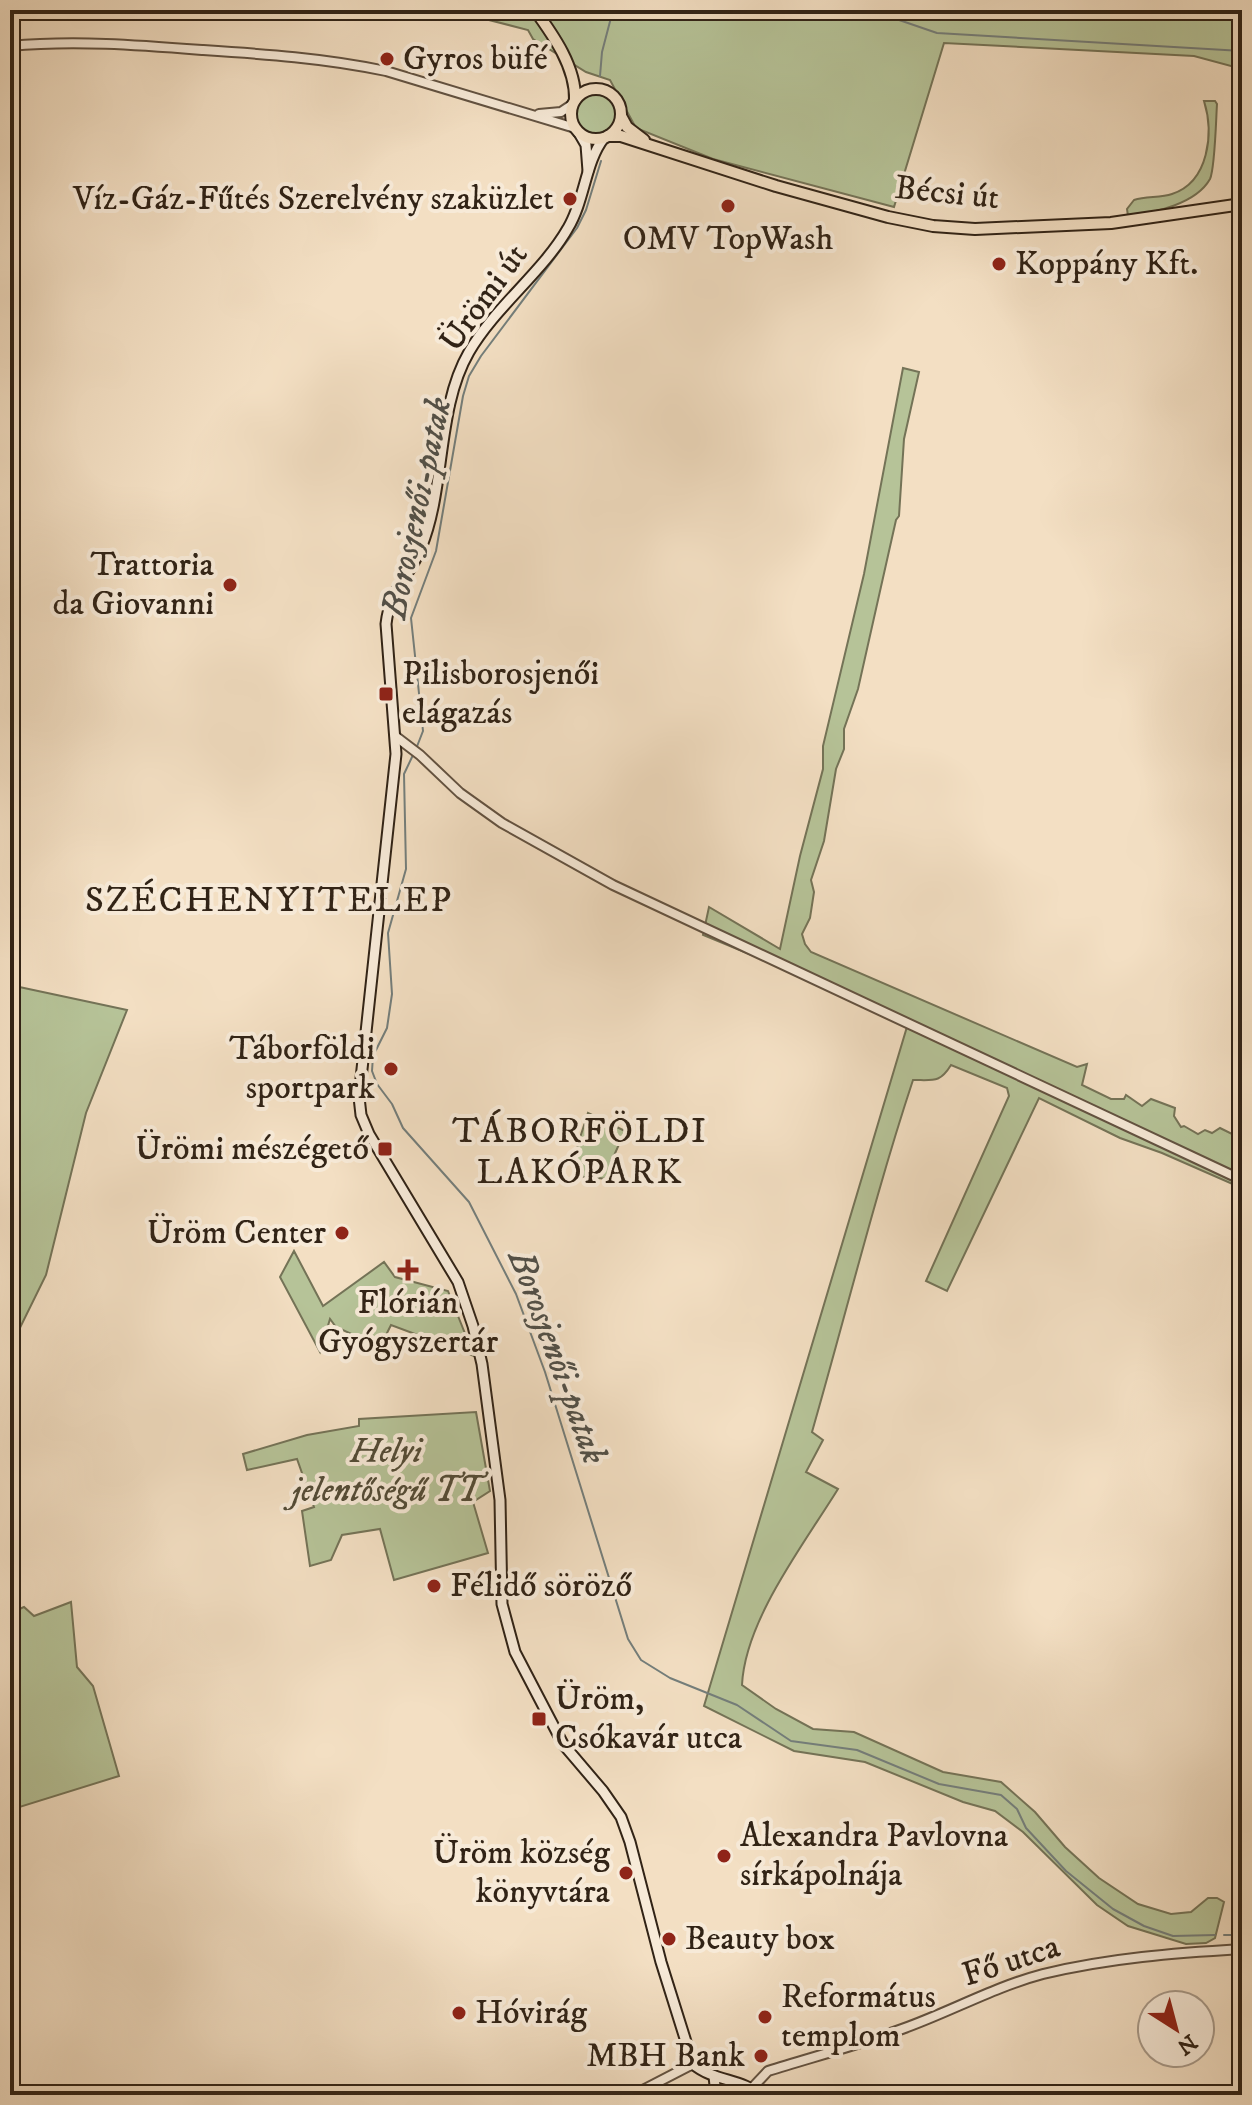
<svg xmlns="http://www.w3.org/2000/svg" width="1252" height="2105" viewBox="0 0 1252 2105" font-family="'IM FELL DW Pica',serif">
  <rect width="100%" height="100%" fill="#f3dfc3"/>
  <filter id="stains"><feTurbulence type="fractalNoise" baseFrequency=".0025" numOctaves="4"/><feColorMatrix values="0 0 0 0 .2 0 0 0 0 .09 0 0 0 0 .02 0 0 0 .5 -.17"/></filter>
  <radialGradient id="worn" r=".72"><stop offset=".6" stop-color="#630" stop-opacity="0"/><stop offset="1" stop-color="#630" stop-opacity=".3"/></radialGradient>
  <g fill="#b6c398" stroke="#747357" stroke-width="2">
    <polygon points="450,10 1242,10 1242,69 1194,56 944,43 894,207 713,159 636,128 610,80 586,72 533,39 528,30"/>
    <circle cx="596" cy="114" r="20"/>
    <path d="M1204,101H1215L1217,104C1216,119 1215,168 1210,179C1196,204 1154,213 1128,216L1127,209L1134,200C1146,196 1160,198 1172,194C1209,182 1214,133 1204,101Z"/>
    <path d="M903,368L919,372L904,439L899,516L896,520L858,689L844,729V749L836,769L824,841L811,880L814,892L810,918L802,934L805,944L811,952L1077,1067L1087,1064L1082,1085L1111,1099H1124L1126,1095L1142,1106L1151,1099L1175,1108L1174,1116L1181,1127L1184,1126L1198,1134L1205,1130L1212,1133L1220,1128L1238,1137L1242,1131V1177L1237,1186L1162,1153L1120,1138L1039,1098L947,1291L926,1281L1009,1096L1007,1088L951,1065C940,1083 934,1080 913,1080C875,1195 846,1314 812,1432L823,1440L806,1472L838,1489C804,1544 745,1620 742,1685L776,1709L813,1729L854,1732L943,1772L1001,1782L1035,1812L1065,1847L1099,1878L1138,1904L1171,1914L1191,1912L1208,1898H1217L1224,1902L1215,1938L1206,1943L1186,1944L1128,1926L1097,1905L1023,1832L995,1811L963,1802L865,1762L794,1751L704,1706L909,1020L703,935L709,907L780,949L800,856L823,769V746L864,574Z"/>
    <polygon points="10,985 127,1010 86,1113 46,1275 10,1348"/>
    <polygon points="588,1113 625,1131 612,1160 608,1179 573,1176 578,1144"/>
    <polygon points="294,1251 323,1306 384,1262 395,1277 448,1291 474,1356 391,1325 380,1347 336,1327 330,1319 320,1352 280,1277"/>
    <polygon points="476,1412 490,1491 473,1502 488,1553 394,1580 380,1529 342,1535 331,1560 310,1566 302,1511 314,1507 297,1459 247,1470 243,1454 307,1435 359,1426 359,1419"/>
    <polygon points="71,1602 77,1667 93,1686 119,1776 10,1810 10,1613 24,1607 34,1616"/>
  </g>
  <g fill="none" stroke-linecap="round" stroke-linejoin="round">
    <g stroke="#747e7b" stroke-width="2">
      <polyline points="870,10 937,33 1242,51"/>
      <polyline points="600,76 602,52 613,10"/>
      <polyline points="416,749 423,731 411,618 436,551 463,396 469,376 481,356 577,228 586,210 601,161"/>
      <polyline points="413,755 404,774 406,869 388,933 392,994 387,1028 373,1056 372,1071 377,1084 392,1104 403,1128 469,1202 516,1294 545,1372 628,1639 641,1660 670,1678 737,1705 791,1741 857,1750 939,1784 1001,1795 1017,1809 1026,1828 1066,1871 1113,1909 1144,1926 1173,1936 1215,1935"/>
      <polyline points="1224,1935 1242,1935"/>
    </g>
    <defs>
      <g id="tertiary">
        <path d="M10,46C74,40 138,45 202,50C263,54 325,58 386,71L575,128"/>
        <polyline points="539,114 561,112 573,104"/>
        <polyline points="395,736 420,755 460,793 502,823 613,885 1242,1180"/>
        <path d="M752,2088L768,2071C813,2057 858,2045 902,2029C950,2012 994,1987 1043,1974C1109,1958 1175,1953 1242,1949"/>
        <polyline points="633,2095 693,2064"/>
        <polyline points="717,2095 735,2084"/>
      </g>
      <g id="secondary">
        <polyline points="579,133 586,145 588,171"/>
        <path d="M604,138C585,162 585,200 568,228C543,272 495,307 469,352C436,409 446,488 421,548C409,578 390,588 386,624L396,754L359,1097L361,1115L369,1134L458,1282L473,1326L482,1364L500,1500L502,1604L515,1652L563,1744L603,1791L621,1817L630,1842L661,1962L693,2064C713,2081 742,2079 761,2095"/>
        <polyline points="714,2076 716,2095"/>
      </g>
      <g id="primary">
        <path d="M535,10C553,35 576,67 575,100"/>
        <circle cx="596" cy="114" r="25"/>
        <polyline points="621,116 627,127 644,140"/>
        <polyline points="608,136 621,136 776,186 888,217 933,226 975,229 1111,223 1242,204"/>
      </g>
    </defs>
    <use href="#tertiary" stroke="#625241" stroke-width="12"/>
    <use href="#secondary" stroke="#312316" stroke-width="13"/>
    <use href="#primary" stroke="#312316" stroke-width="14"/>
    <use href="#tertiary" stroke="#f7ead8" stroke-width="8"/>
    <use href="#secondary" stroke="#f7ead8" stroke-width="9"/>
    <use href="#primary" stroke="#f3dfc3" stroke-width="10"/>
  </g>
  <g fill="#8f2418" stroke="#f7ead8" stroke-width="3">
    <circle cx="387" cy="59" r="8"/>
    <circle cx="570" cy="199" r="8"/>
    <circle cx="728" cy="206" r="8"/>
    <circle cx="999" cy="264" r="8"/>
    <circle cx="230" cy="585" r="8"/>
    <rect x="378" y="686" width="16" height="16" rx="4"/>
    <circle cx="391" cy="1069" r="8"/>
    <rect x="377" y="1141" width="16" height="16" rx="4"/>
    <circle cx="342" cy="1233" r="8"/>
    <path d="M404 1258h8v8h8v8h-8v8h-8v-8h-8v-8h8z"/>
    <circle cx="434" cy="1586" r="8"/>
    <rect x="531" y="1711" width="16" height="16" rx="4"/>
    <circle cx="724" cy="1856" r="8"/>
    <circle cx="626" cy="1873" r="8"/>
    <circle cx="669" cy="1939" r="8"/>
    <circle cx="459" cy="2013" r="8"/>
    <circle cx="765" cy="2017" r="8"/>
    <circle cx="761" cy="2056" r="8"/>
  </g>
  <g text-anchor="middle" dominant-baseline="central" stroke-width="8" stroke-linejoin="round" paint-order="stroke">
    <g font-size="34" fill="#312316" stroke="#f7ead8" text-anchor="start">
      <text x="403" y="59">Gyros büfé</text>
      <text x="554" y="199" text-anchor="end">Víz-Gáz-Fűtés Szerelvény szaküzlet</text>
      <text x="728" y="239" text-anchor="middle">OMV TopWash</text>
      <text x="1015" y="264">Koppány Kft.</text>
      <text x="214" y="565" text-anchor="end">Trattoria<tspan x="214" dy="39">da Giovanni</tspan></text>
      <text x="402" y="674">Pilisborosjenői<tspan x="402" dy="39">elágazás</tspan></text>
      <text x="375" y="1049" text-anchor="end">Táborföldi<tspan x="375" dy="39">sportpark</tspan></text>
      <text x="369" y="1149" text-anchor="end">Ürömi mészégető</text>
      <text x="326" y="1233" text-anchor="end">Üröm Center</text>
      <text x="408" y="1303" text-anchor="middle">Flórián<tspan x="408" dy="39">Gyógyszertár</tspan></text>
      <text x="450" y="1586">Félidő söröző</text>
      <text x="555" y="1699">Üröm,<tspan x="555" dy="39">Csókavár utca</tspan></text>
      <text x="740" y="1836">Alexandra Pavlovna<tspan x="740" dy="39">sírkápolnája</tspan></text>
      <text x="610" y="1853" text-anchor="end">Üröm község<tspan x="610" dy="39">könyvtára</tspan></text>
      <text x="685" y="1939">Beauty box</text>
      <text x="781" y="1997">Református<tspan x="781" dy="39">templom</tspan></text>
      <text x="475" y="2013">Hóvirág</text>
      <text x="745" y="2056" text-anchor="end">MBH Bank</text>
    </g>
    <g font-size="34" fill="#312316" stroke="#f7ead8">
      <text transform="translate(947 193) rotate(6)">Bécsi út</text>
      <text transform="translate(484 298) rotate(-54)">Ürömi út</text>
      <text transform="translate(1011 1961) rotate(-18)">Fő utca</text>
    </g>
    <g font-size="34" font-style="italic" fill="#524b36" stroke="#f7ead8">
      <text x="386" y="1452">Helyi<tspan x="386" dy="39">jelentőségű TT</tspan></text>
    </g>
    <g font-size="36" font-style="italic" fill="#525048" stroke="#f7ead8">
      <text transform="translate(417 508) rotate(-78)">Borosjenői-patak</text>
      <text transform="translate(557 1357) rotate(70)">Borosjenői-patak</text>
    </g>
    <g font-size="36" letter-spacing="2" fill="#312316" stroke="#f7ead8">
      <text x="269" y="900">SZÉCHENYITELEP</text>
      <text x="580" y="1131">TÁBORFÖLDI<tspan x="580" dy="41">LAKÓPARK</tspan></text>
    </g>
  </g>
  <rect width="1252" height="2105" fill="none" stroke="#f3dfc3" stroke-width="40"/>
  <rect x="12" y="12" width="1228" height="2081" fill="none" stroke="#312316" stroke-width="4"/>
  <rect x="20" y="20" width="1212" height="2065" fill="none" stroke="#312316" stroke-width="2"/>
  <g transform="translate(1176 2029) rotate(144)"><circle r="38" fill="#f7ead8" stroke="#a89a8a" stroke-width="2"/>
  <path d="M0-6L14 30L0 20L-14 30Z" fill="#8f2418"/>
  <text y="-12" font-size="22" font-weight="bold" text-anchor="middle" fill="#312316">N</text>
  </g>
  <rect width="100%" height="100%" filter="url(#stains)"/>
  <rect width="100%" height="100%" fill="url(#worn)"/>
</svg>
